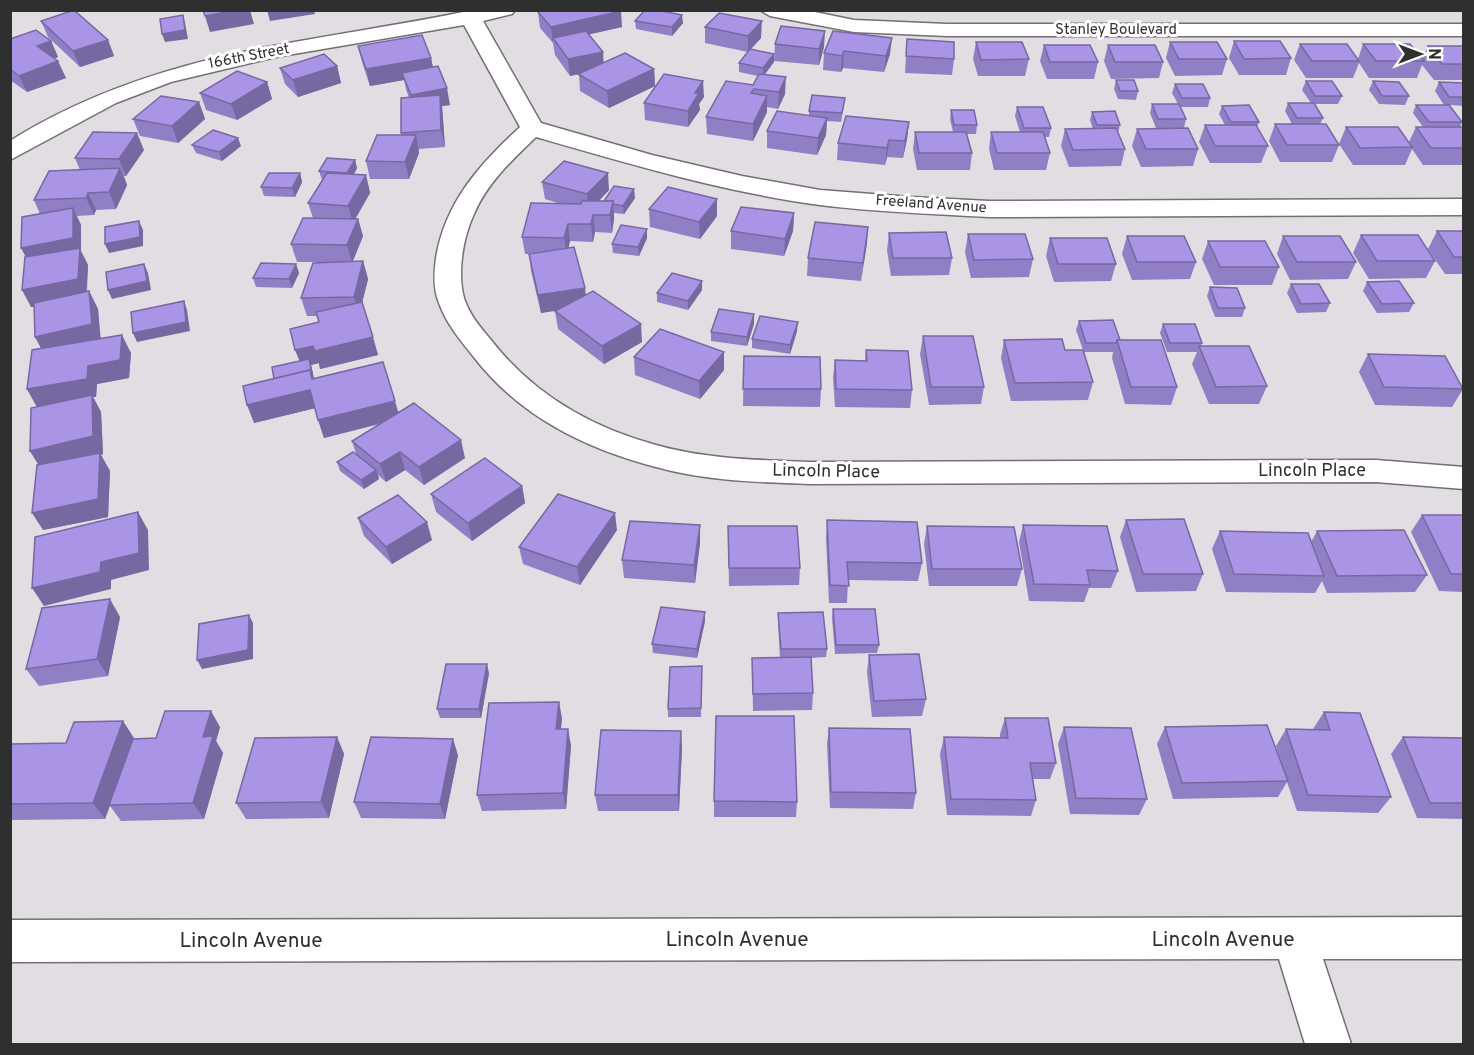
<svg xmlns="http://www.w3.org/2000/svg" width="1474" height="1055" viewBox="0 0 1474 1055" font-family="Overpass,sans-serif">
  <rect width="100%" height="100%" fill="#e1dde2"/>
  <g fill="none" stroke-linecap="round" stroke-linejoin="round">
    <defs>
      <g id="minor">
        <path d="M473,10H515L512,14L483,21L541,123L652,155L742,176L820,190L911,197L989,201L1464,199V215L989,217C933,214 876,212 820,205C724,192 629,164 536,137C513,159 487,183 474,214C463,238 457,272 464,298C469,314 480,327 491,340C533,394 590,427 656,445C705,459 758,460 809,462L1376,460L1464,467V489L1376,482L809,484C757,482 706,481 656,467C584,448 519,416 473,356C460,340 446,323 439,303C433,289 434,273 436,258C445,202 480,164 520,127L464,25L276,57L171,82L116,103L10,160V141L18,136C166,48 310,44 473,10Z"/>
        <polygon points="760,10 805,10 854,20 947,24 1464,24 1464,36 947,36 854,32 770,16"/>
        <polygon points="1464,917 1464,959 1323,959 1351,1044 1305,1044 1279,959 10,962 10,920"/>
      </g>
    </defs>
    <use href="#minor" stroke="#736f74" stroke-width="3"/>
    <use href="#minor" fill="#fff" fill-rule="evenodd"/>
  </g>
  <g fill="#917fc6">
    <polygon points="538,12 622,27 589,34 604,63 654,69 655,86 609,108 580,91 579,74 570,76 555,55 553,43 540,28"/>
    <polygon points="41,21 108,40 114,56 80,67 48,37"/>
    <polygon points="635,21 683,23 672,36 636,29"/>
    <polygon points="705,27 761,38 751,49 774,62 764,74 785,94 778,109 767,107 767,112 753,141 707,134 706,117 753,85 758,76 739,72 739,63 748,52 705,43"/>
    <polygon points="833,31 890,54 884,72 843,68 841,72 823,70 824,53"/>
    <polygon points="10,39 51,41 58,57 54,59 66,78 27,92 10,80"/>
    <polygon points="907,39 954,59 952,75 905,73"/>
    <polygon points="1234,41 1291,58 1286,75 1239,75 1229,58"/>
    <polygon points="976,42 1029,59 1025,76 978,76 973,59"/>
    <polygon points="1170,42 1227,59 1222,75 1175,76 1166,58"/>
    <polygon points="775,44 824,47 819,65 774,61"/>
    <polygon points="1300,44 1358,59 1363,44 1422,59 1428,46 1464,46 1464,80 1434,80 1422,65 1417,78 1369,78 1359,63 1353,78 1306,78 1294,60"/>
    <polygon points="1044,45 1098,62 1094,79 1047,79 1040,61"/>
    <polygon points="1108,45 1163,62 1159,78 1111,79 1104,61"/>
    <polygon points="358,46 431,58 433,67 450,105 442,106 445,147 419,149 419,153 409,179 370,179 366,161 401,135 409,98 406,89 404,80 370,86 362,62"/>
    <polygon points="337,66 341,83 298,97 285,84 280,68"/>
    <polygon points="1116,80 1138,91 1136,100 1118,99 1114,89"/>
    <polygon points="1306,81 1342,96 1338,104 1315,104 1323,118 1320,124 1339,145 1332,162 1280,162 1269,141 1275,124 1292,124 1285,111 1288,103 1311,103 1302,90"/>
    <polygon points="1373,81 1409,96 1405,105 1379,104 1369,90"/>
    <polygon points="267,82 272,99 237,120 206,110 200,93"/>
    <polygon points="1439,82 1464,83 1464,106 1450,105 1462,122 1460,127 1464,127 1464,165 1423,165 1412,149 1405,165 1353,165 1339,144 1346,127 1409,142 1416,127 1423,127 1413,113 1416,105 1444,105 1435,91"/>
    <polygon points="1175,84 1210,98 1208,107 1181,107 1186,119 1184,128 1156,128 1150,113 1152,104 1178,104 1172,93"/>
    <polygon points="704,97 699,104 700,110 688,127 645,120 644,103"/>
    <polygon points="199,102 205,119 178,143 140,136 133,119"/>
    <polygon points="844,106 841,122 827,121 826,135 817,155 767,148 767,131 809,115 809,111"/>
    <polygon points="1222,106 1259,122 1257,127 1268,146 1261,163 1210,163 1199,142 1205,125 1225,125 1219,114"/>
    <polygon points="1017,107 1051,128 1049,137 1045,137 1050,153 1046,170 994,170 989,149 991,132 1020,132 1015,116"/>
    <polygon points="951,110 977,125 976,134 967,134 972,153 970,170 917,170 913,149 915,132 953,132 950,119"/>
    <polygon points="1092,112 1120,125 1118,133 1125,149 1121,166 1069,167 1061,146 1065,129 1093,129 1090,120"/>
    <polygon points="909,122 907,139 903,158 887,157 885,165 837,160 838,143"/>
    <polygon points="1137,129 1198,149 1193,166 1141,167 1132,146"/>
    <polygon points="192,145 241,146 222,161 196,153"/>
    <polygon points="144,150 126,176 124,176 127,185 116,209 96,210 94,215 77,216 81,225 81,251 88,265 87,292 89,291 98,309 100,338 131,353 129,378 97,384 96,397 93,397 101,412 103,454 101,455 110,471 108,517 43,530 39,465 30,451 37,407 27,389 41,348 35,337 34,307 31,307 26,257 40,214 34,200 80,170 75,158"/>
    <polygon points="355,160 357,168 354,174 366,175 370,193 355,219 358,219 363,236 353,261 363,261 368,279 362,303 378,355 320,369 319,363 311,365 314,379 399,412 465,458 424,485 405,470 386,482 378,475 379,479 364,489 340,471 337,462 356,454 352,441 380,424 324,438 315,408 254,423 274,379 299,361 319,322 317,316 307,316 301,298 327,262 297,262 291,244 313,218 308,203 322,180 319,171"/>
    <polygon points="300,173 302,182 295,197 264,196 261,187"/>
    <polygon points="542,182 609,190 599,201 635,198 624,214 614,213 614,219 612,233 595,232 593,242 570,241 568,248 585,288 585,295 642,342 604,364 558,329 555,311 557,310 541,313 531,271 529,254 525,254 522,237 561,204 545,199"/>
    <polygon points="649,209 717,216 700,239 650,227"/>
    <polygon points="794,213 793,231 784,256 731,249 731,231"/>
    <polygon points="868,227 861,281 807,276 808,258"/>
    <polygon points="647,229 647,238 639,256 613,253 612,244"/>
    <polygon points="1437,231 1464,231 1464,274 1445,274 1428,249"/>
    <polygon points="889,233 952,258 949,275 891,276 887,250"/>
    <polygon points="968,234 1033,259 1029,277 971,278 965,252"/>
    <polygon points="1361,235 1435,261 1426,278 1369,279 1353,253"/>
    <polygon points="1127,236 1196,262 1190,279 1132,280 1122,254"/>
    <polygon points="1283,236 1356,262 1348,279 1290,280 1277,254"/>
    <polygon points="1050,238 1116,264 1111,281 1054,282 1046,256"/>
    <polygon points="1208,241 1279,267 1272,285 1214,285 1202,259"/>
    <polygon points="296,264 299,273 292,288 256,287 253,278"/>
    <polygon points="1367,282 1414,303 1409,312 1377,313 1363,291"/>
    <polygon points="1291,284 1330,303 1326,312 1297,313 1287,293"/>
    <polygon points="1210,287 1245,308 1242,317 1215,317 1207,296"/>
    <polygon points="702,290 688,310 657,302 657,293"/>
    <polygon points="754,314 754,324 747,346 711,341 711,332"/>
    <polygon points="1079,321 1120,340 1177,387 1171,405 1125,404 1112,358 1113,352 1084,352 1093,382 1088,400 1011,401 1001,358 1004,340 1065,350 1083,350 1076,330"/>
    <polygon points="1163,324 1202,343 1201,346 1267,386 1259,404 1209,404 1192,364 1197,352 1167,352 1160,333"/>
    <polygon points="797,331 790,354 752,348 752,339"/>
    <polygon points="923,336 984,387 981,404 929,405 920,354"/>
    <polygon points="866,350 912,390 910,408 835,407 833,378 835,360 865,361"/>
    <polygon points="1368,354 1463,389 1452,407 1375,405 1359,372"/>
    <polygon points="744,356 821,389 820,407 743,406"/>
    <polygon points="634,357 724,370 700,399 635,375"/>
    <polygon points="522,486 525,503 472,541 436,512 431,494"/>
    <polygon points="1422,515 1464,515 1464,592 1439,591 1411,532"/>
    <polygon points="358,518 432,540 392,564 364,536"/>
    <polygon points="827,520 922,563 918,581 848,580 847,603 829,603 826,538"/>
    <polygon points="1126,520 1203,574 1196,591 1136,592 1120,537"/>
    <polygon points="1023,525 1118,571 1111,588 1089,588 1084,602 1029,601 1019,542"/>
    <polygon points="728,526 800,568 799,585 729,586"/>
    <polygon points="927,526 1022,569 1017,586 929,586 924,544"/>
    <polygon points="617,530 580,585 523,564 519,547"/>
    <polygon points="1220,531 1311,542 1317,531 1427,575 1415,592 1327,593 1322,581 1315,593 1226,592 1212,549"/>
    <polygon points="700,543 695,583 624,578 622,560"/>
    <polygon points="833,609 879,645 877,653 835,654 832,618"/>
    <polygon points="778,613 827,649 826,657 811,658 813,693 812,710 753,711 752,658 780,658 778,622"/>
    <polygon points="120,617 108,676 39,686 26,669"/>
    <polygon points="705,621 697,658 653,653 652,644"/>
    <polygon points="869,655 926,699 922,716 872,717 867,672"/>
    <polygon points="702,666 701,717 668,717 668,709"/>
    <polygon points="489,673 481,718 440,718 437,709"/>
    <polygon points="1324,712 1391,797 1378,813 1297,811 1287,782 1278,797 1173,799 1157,744 1165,727 1283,768 1276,746 1286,729 1313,730 1313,729"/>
    <polygon points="562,718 561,729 571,745 566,809 482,811 477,795"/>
    <polygon points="1005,718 1056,763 1050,779 1033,779 1036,800 1031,816 947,815 940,754 944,737 1000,738 1000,734"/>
    <polygon points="220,727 216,741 223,753 204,819 121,821 110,806 105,819 10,820 10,744 66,743 134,738 156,738"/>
    <polygon points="1064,727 1147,799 1139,815 1070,814 1058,744"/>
    <polygon points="829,728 916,793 913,809 830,808 827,744"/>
    <polygon points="337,737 344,754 329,818 246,819 236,803"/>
    <polygon points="1403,737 1464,738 1464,819 1417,818 1391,754"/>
    <polygon points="682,747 679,811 598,811 595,795"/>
    <polygon points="458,755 445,819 361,818 354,802"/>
    <polygon points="714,801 797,802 796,817 714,817"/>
  </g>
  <g fill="#7668a1">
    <polygon points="236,10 250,10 254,24 210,32 205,16"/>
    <polygon points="267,10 314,10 315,14 270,21"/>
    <polygon points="621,11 622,27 556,42 553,38 553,43 551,27"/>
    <polygon points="183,15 185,23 188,39 165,42 162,34"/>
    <polygon points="682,15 683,23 672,36 672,27"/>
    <polygon points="762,21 761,38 748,52 748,36"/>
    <polygon points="825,31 824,47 819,65 819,49"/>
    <polygon points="892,38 890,54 884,72 886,56"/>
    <polygon points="108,40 114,56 80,67 73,51"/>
    <polygon points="51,41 58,57 44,62 37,46"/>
    <polygon points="844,51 843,68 841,72 842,56"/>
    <polygon points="603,52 604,68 570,76 568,59"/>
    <polygon points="774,54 774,62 763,77 763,68"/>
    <polygon points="431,58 434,74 402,73 404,80 370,86 366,69"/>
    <polygon points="58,61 66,78 27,92 19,76"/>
    <polygon points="337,66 341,83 298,97 293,80"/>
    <polygon points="654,69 655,86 609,108 607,91"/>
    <polygon points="786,77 785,94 778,109 779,92"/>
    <polygon points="703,81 704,97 699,104 700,110 688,127 688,111 695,93"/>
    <polygon points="267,82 272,99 237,120 231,104"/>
    <polygon points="447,88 450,105 442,106 445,147 441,130 415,111 411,95"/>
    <polygon points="767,96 767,112 753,141 753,124"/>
    <polygon points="199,102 205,119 178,143 172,126"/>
    <polygon points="827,118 826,135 817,155 818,138"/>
    <polygon points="909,122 907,139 903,158 905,141"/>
    <polygon points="137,133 144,150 126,176 119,159"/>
    <polygon points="416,135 419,153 409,179 405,162"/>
    <polygon points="238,138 241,146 222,161 219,152"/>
    <polygon points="889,140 887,157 885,165 887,148"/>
    <polygon points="355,160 357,168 350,182 347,173"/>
    <polygon points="120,168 127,185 116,209 109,192"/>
    <polygon points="300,173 302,182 295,197 292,188"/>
    <polygon points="608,173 609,190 588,212 587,194"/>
    <polygon points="366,175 370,193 353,223 348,206"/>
    <polygon points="634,189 635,198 624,214 623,206"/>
    <polygon points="88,193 96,210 94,215 86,198"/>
    <polygon points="717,199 717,216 700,239 699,222"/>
    <polygon points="613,201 614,219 612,233 610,215"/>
    <polygon points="73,208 81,225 81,251 88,265 86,297 31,307 22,290 30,265 21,248"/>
    <polygon points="794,213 793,231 784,256 785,239"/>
    <polygon points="593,215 595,232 593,242 591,224"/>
    <polygon points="358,219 363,236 352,263 347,245"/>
    <polygon points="139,221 143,230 143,246 109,253 105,244"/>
    <polygon points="568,224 570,241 567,255 564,238"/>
    <polygon points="868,227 867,244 861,281 863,263"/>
    <polygon points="647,229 647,238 639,256 638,247"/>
    <polygon points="363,261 368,279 359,315 354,297"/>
    <polygon points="144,264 148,273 151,290 112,299 108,290"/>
    <polygon points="296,264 299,273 292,288 289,279"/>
    <polygon points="702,281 702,290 688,310 688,301"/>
    <polygon points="585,288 587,306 541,313 538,295"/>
    <polygon points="89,291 98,309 101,342 45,355 35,337"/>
    <polygon points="184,301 187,310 190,331 137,342 133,333"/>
    <polygon points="754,314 754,324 747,346 747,337"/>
    <polygon points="798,322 797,331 790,354 790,345"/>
    <polygon points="641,324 642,342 604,364 602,346"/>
    <polygon points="122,335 131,353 129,378 97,384 96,397 93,397 101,412 103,454 101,455 110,471 108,517 43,530 32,513 41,469 30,451 37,407 27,389"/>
    <polygon points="373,337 378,355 320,369 319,363 311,365 318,397 302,367 295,350 313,346"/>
    <polygon points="724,352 724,370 700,399 699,381"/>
    <polygon points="310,390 316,408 254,423 247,405"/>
    <polygon points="395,401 400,418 324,438 318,420"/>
    <polygon points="461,440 465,458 424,485 419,467"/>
    <polygon points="400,452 405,470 386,482 380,464"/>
    <polygon points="376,470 379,479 364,489 361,480"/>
    <polygon points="522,486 525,503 472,541 468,523"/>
    <polygon points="138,512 148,530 149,570 111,580 111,589 44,606 32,588 101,562"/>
    <polygon points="615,513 617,530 580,585 577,567"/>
    <polygon points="427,522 432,540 392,564 386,547"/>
    <polygon points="700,525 700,543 695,583 694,565"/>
    <polygon points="110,599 120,617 108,676 97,659"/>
    <polygon points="705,612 705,621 697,658 697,649"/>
    <polygon points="249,615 253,623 253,659 202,669 197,660"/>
    <polygon points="487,664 489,673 481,718 479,709"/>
    <polygon points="559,702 562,718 559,746 556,729"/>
    <polygon points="211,711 220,727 216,741 223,753 204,819 193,803 203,737"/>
    <polygon points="123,721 134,738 105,819 93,803"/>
    <polygon points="568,729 571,745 566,809 563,793"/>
    <polygon points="681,731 682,747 679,811 678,795"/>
    <polygon points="337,737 344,754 329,818 321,802"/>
    <polygon points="453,739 458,755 445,819 440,804"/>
  </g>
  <g fill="#a994e6" stroke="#7668a1" stroke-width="1.5">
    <polygon points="74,10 108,40 73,51 41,21"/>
    <polygon points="203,10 236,10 205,16"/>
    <polygon points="544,10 620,10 621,11 551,27 538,12"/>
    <polygon points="645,10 657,10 682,15 672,27 635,21"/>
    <polygon points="719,13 762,21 748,36 705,27"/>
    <polygon points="183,15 185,30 162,34 160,19"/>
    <polygon points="781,26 825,31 819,49 775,44"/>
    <polygon points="36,30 51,41 37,46 58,61 19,76 10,69 10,39"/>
    <polygon points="586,31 603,52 568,59 553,38"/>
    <polygon points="833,31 892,38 886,56 844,51 842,56 824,53"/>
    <polygon points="422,35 431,58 366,69 358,46"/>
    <polygon points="907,39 954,42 954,59 906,56"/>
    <polygon points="1234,41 1280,41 1291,58 1244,59"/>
    <polygon points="976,42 1022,42 1029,59 981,60"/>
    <polygon points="1170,42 1217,42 1227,59 1179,59"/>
    <polygon points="1300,44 1347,44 1359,61 1312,61"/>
    <polygon points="1363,44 1410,44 1424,61 1376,61"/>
    <polygon points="1044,45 1090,45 1098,62 1050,62"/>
    <polygon points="1108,45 1155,45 1163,62 1115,62"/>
    <polygon points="1428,46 1464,46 1464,64 1442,64"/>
    <polygon points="750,49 774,54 763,68 739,63"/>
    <polygon points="625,53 654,69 607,91 578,74"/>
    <polygon points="324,54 337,66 293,80 280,68"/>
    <polygon points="438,66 447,88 411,95 402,73"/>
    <polygon points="237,71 267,82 231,104 200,93"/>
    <polygon points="664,74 703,81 695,93 699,93 688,111 644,103"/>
    <polygon points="759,74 786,77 779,92 754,89 751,93 767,96 753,124 706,117 726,81 753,85"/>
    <polygon points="1116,80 1134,80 1138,91 1120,91"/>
    <polygon points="1306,81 1332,81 1342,96 1315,96"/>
    <polygon points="1373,81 1399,82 1409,96 1382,96"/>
    <polygon points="1439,82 1464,83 1464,97 1449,97"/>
    <polygon points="1175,84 1203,84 1210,98 1182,98"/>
    <polygon points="440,95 441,130 401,133 401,98"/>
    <polygon points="812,95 845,98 842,113 809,111"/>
    <polygon points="161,96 199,102 172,126 133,119"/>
    <polygon points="1288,103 1314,103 1323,118 1297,118"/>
    <polygon points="1152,104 1179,104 1186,119 1158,119"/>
    <polygon points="1249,105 1259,122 1231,122 1222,106"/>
    <polygon points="1416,105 1449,105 1462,122 1429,122"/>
    <polygon points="1017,107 1043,107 1051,128 1024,128"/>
    <polygon points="951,110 974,110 977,125 954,125"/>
    <polygon points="777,111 827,118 818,138 767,131"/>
    <polygon points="1115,111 1120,125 1097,125 1092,112"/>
    <polygon points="846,116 909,122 905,141 889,140 887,148 838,143"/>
    <polygon points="1275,124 1326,124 1339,145 1287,145"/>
    <polygon points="1205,125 1256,125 1268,146 1215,146"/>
    <polygon points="1346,127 1398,127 1412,147 1360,148"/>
    <polygon points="1416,127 1464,127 1464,148 1431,148"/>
    <polygon points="1116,128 1125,149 1073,150 1065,129"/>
    <polygon points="1188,128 1198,149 1146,149 1137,129"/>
    <polygon points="213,130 238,138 219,152 192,145"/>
    <polygon points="93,132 137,133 119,159 75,158"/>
    <polygon points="915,132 966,132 972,153 919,153"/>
    <polygon points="991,132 1043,132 1050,153 997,153"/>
    <polygon points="377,135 416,135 405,162 366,161"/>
    <polygon points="327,158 355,160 347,173 319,171"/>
    <polygon points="564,161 608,173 587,194 542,182"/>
    <polygon points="120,168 109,192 88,193 86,198 34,200 49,171"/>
    <polygon points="269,173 300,173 292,188 261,187"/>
    <polygon points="327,173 366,175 348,206 308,203"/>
    <polygon points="614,186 634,189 623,206 613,204 613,201 604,201"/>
    <polygon points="668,187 717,199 699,222 649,209"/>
    <polygon points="582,201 613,201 610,215 593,215 591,224 568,224 564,238 522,237 531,203 581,204"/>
    <polygon points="741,207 794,213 785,239 731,231"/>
    <polygon points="73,208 73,238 21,248 22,217"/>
    <polygon points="303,218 358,219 347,245 291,244"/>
    <polygon points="139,221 140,237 105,244 105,227"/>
    <polygon points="815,222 868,227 863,263 808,258"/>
    <polygon points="621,225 647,229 638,247 612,244"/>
    <polygon points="1437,231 1464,231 1464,257 1454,257"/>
    <polygon points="946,232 952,258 893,258 889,233"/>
    <polygon points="968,234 1025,234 1033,259 974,260"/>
    <polygon points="1361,235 1418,235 1435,261 1377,261"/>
    <polygon points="1127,236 1184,236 1196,262 1137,262"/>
    <polygon points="1283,236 1340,236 1356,262 1297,262"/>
    <polygon points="1050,238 1107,238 1116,264 1058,264"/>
    <polygon points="1208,241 1265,241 1279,267 1220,267"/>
    <polygon points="574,247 585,288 538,295 529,254"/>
    <polygon points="80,248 78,279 22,290 25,257"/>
    <polygon points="363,261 354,297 301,298 313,263"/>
    <polygon points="261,263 296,264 289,279 253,278"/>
    <polygon points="144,264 147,281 108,290 106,272"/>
    <polygon points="672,273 702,281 688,301 657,293"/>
    <polygon points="1399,281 1414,303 1382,304 1367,282"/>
    <polygon points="1291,284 1319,284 1330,303 1301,304"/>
    <polygon points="1210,287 1237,288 1245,308 1218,308"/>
    <polygon points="89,291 92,324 35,337 34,303"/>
    <polygon points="593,291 641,324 602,346 555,311"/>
    <polygon points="184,301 186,322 133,333 131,312"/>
    <polygon points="362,302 373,337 315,351 313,346 295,350 290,329 319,322 316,312"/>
    <polygon points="719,309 754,314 747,337 711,332"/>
    <polygon points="760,316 798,322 790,345 752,339"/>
    <polygon points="1113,320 1120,340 1117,340 1116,343 1086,343 1079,321"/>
    <polygon points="1163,324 1195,324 1202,343 1170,343"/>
    <polygon points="660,329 724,352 699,381 634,357"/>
    <polygon points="122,335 120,360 88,366 87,379 27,389 32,350"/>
    <polygon points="923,336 973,336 984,387 931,387"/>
    <polygon points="1062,339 1065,350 1083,350 1093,382 1015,383 1004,340"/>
    <polygon points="1117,340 1161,340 1177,387 1131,387"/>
    <polygon points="1199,346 1249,346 1267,386 1216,387"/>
    <polygon points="866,350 908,351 912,390 836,389 835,360 867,361"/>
    <polygon points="1368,354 1445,356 1463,389 1384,387"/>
    <polygon points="744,356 820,357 821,389 743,389"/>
    <polygon points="309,359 312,373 310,374 310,370 274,379 272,367"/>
    <polygon points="383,362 395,401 318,420 310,390 247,405 243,386 310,370 312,379"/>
    <polygon points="92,395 93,436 30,451 31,408"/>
    <polygon points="414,403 461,440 419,467 400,452 380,464 352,441"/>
    <polygon points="353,452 376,470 361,480 337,462"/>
    <polygon points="100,453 98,499 32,513 37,465"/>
    <polygon points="485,458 522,486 468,523 431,494"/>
    <polygon points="558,494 615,513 577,567 519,547"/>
    <polygon points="398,495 427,522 386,547 358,518"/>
    <polygon points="138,512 139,553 101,562 100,572 32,588 35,537"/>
    <polygon points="1422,515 1464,515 1464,574 1451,574"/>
    <polygon points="1184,519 1203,574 1143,574 1126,520"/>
    <polygon points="827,520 917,522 922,563 847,562 849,586 830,585"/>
    <polygon points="630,521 700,525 694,565 622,560"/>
    <polygon points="1023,525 1107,526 1118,571 1087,570 1090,585 1034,584"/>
    <polygon points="728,526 797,526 800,568 729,568"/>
    <polygon points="927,526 1014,527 1022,569 932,569"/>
    <polygon points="1404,530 1427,575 1337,576 1317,531"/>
    <polygon points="1220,531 1308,533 1324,576 1234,574"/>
    <polygon points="110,599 97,659 26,669 42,608"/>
    <polygon points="661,607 705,612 697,649 652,644"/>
    <polygon points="833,609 875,609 879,645 836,645"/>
    <polygon points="823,612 827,649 781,649 778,613"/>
    <polygon points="249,615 248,650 197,660 199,624"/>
    <polygon points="919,654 926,699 874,701 869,655"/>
    <polygon points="811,657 813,693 753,694 752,658"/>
    <polygon points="446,664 487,664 479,709 437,709"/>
    <polygon points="702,666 701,708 668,709 670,667"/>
    <polygon points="559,702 556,729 568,729 563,793 477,795 489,703"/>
    <polygon points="165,711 211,711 203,737 213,736 193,803 109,805 133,739 156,738"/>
    <polygon points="1324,712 1360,713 1391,797 1308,795 1286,729 1330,730"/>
    <polygon points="716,716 794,716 797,802 714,801"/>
    <polygon points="1005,718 1048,718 1056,763 1030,763 1036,800 951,799 944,737 1008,738"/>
    <polygon points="123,721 93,803 10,804 10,744 66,743 74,722"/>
    <polygon points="1267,725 1288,781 1182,783 1165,727"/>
    <polygon points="1064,727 1131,728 1147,799 1076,798"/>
    <polygon points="829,728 910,729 916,793 831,792"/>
    <polygon points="601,730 681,731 678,795 595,795"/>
    <polygon points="337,737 321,802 236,803 255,738"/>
    <polygon points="371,737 453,739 440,804 354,802"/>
    <polygon points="1403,737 1464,738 1464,803 1430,803"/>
  </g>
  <g text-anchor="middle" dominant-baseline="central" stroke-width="6" stroke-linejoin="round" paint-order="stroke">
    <g font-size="15" fill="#302f30" stroke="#fff">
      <text x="1116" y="30">Stanley Boulevard</text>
      <text transform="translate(249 57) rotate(-11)">166th Street</text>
      <text transform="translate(931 205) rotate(4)">Freeland Avenue</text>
    </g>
    <g font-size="18" fill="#302f30" stroke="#fff">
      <text x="1312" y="471">Lincoln Place</text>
      <text transform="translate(826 472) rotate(1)">Lincoln Place</text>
    </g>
    <g font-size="21" fill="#302f30" stroke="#fff">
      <text x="737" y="940">Lincoln Avenue</text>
      <text x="1223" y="940">Lincoln Avenue</text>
      <text x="251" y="941">Lincoln Avenue</text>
    </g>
  </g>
  <rect width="1474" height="1055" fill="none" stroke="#302f30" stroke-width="24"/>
  <g transform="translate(1420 54) rotate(90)" stroke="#ffffff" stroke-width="4.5" paint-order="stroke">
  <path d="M0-4.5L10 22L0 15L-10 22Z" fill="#302f30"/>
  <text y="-9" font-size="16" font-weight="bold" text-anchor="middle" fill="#302f30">N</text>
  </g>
</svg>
